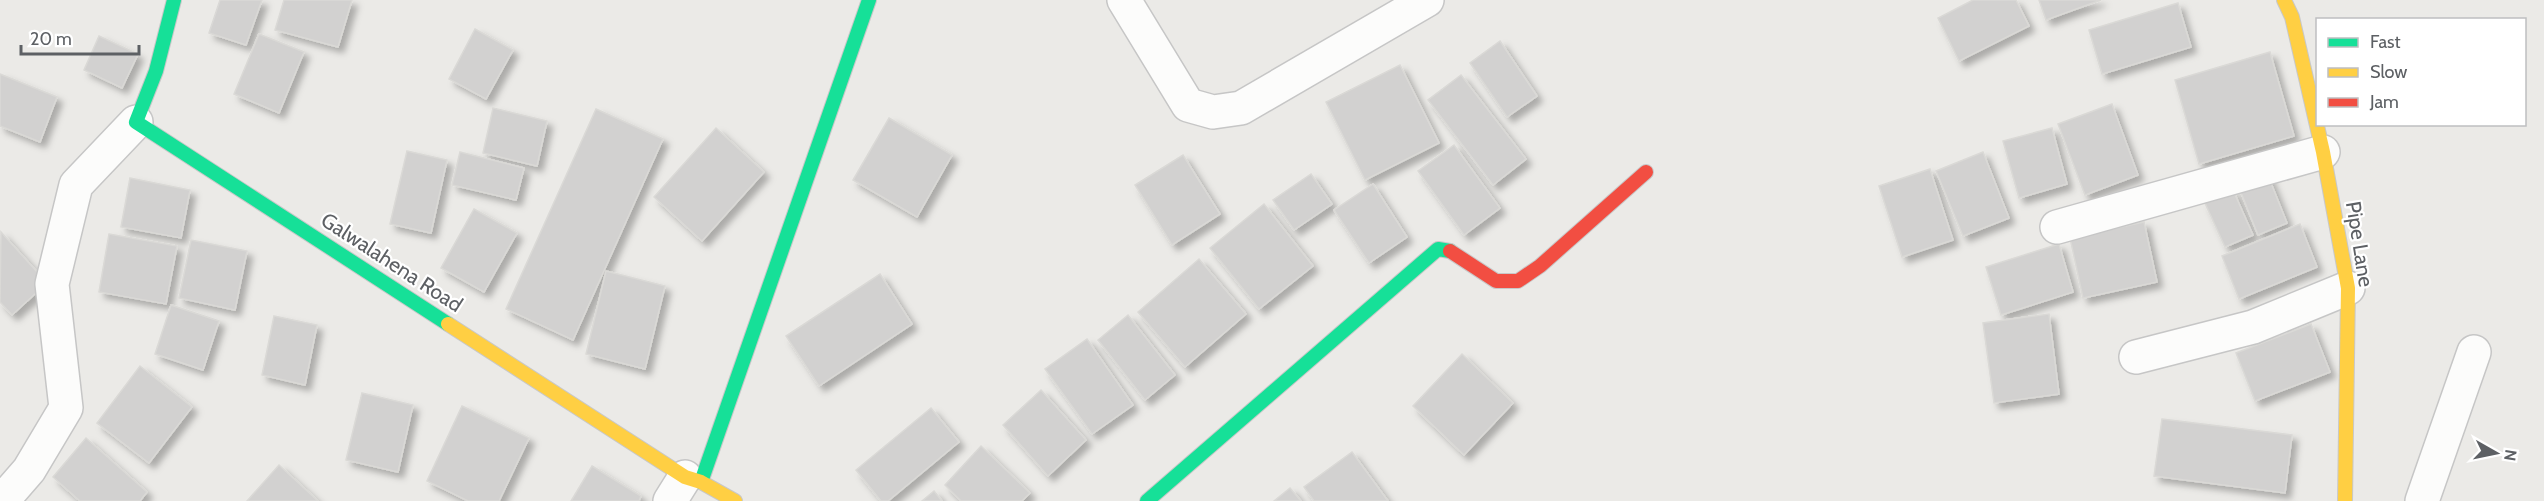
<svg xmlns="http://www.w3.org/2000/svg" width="2544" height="501" viewBox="0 0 2544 501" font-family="Cabin,sans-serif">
  <defs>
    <filter id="shadow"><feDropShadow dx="5.5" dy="5.5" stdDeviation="3" flood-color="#0004"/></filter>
  </defs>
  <rect width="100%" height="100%" fill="#ebeae7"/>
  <g fill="#d2d1d0" stroke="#dad9d6" stroke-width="1.5" filter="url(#shadow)">
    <polygon points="220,0 262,0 246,45 209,33"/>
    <polygon points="284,0 352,0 338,47 275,30"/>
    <polygon points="1973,0 2016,0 2029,26 1959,61 1938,18"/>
    <polygon points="2039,0 2101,0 2046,20"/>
    <polygon points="2178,3 2191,47 2102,74 2089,30"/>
    <polygon points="475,29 513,50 486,99 449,79"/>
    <polygon points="259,34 304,52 279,113 234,94"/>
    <polygon points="99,36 138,54 122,88 84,70"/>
    <polygon points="1500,41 1537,96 1507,117 1470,63"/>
    <polygon points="2270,52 2294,136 2199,164 2175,80"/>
    <polygon points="1400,65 1439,143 1365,180 1326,102"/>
    <polygon points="0,74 57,97 40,142 0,126"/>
    <polygon points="1461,75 1526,159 1493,185 1428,100"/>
    <polygon points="2112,104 2138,175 2085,195 2058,124"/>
    <polygon points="493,108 547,121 537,166 483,153"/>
    <polygon points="596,109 663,139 573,340 506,309"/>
    <polygon points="889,118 952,155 917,217 853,180"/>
    <polygon points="716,128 764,172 702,241 654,197"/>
    <polygon points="2052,128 2067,184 2019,198 2003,141"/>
    <polygon points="1454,145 1500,208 1464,235 1418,171"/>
    <polygon points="407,151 447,160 431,233 390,224"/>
    <polygon points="460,152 524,168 516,200 452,185"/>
    <polygon points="1983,152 2009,218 1963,236 1936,171"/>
    <polygon points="1183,155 1220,214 1172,245 1135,185"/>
    <polygon points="1930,169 1953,240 1902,257 1879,186"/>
    <polygon points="2267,173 2287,223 2258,235 2238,185"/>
    <polygon points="1311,174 1332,204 1294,230 1273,200"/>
    <polygon points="130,178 190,190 181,238 121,227"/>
    <polygon points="1373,184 1407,237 1369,263 1334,210"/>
    <polygon points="2233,190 2253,235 2225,247 2205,203"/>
    <polygon points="1264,204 1313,266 1259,309 1210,248"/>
    <polygon points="474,209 517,233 484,292 441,268"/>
    <polygon points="2144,222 2157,282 2083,298 2070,238"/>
    <polygon points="2300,224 2317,267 2239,299 2222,256"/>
    <polygon points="1,232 47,283 12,315 0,302"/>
    <polygon points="109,234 177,246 166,304 99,292"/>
    <polygon points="191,240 247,251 235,310 179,298"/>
    <polygon points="2059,244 2073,292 2001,315 1986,267"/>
    <polygon points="1199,259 1246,314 1185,367 1138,312"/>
    <polygon points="606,271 665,286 645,369 586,354"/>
    <polygon points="880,274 912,324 819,386 786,336"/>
    <polygon points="171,305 219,321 203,370 155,354"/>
    <polygon points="2049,314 2059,394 1994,403 1983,323"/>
    <polygon points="1128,315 1175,375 1145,400 1098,340"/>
    <polygon points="274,316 317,325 305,385 262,375"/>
    <polygon points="2311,324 2330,372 2255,401 2236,353"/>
    <polygon points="1087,339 1133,405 1092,434 1045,369"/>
    <polygon points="1462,354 1513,403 1464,455 1413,406"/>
    <polygon points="140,366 192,407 149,463 97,423"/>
    <polygon points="1041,390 1086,440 1048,476 1003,425"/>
    <polygon points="362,393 413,405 398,472 346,460"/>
    <polygon points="462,406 529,438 499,501 468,501 427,481"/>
    <polygon points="931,408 959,442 888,501 881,501 856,470"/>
    <polygon points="2162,419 2292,435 2285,493 2154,476"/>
    <polygon points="86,438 147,492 140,501 80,501 53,477"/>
    <polygon points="981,446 1030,493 1022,501 961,501 945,485"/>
    <polygon points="1352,452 1388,501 1314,501 1304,487"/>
    <polygon points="279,465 318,501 247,501"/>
    <polygon points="592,466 641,496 639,501 571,501"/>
    <polygon points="1290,488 1301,501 1274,501"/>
    <polygon points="934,491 942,501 922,501"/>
  </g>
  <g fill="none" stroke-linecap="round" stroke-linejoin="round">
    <defs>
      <g id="street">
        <polyline points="1124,0 1188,105 1213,112 1241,108 1427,0"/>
        <polyline points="2057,227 2323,152"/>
        <polyline points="2136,357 2253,327 2348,288"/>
        <polyline points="2,501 29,470 66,408 52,284 76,185 136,122"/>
        <polyline points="670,501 685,477"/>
        <polyline points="2422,501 2474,352"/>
      </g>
      <g id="fast">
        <polyline points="174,0 156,71 136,122 448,324"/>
        <polyline points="701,482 869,0"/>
        <polyline points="1147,501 1438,249 1450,251"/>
      </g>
      <g id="slow">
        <polyline points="2284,0 2292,17 2323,152 2348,288 2345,501"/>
        <polyline points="448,324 685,477 701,482 735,501"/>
      </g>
      <polyline id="jam" points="1450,251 1496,281 1518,281 1540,266 1646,172"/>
    </defs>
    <use href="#street" stroke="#c6c6c6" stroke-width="36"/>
    <use href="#fast" stroke="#c8c8c8" stroke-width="16"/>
    <use href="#slow" stroke="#c8c8c8" stroke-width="16"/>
    <use href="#jam" stroke="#c8c8c8" stroke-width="16"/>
    <use href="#street" stroke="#fcfcfb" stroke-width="33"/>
    <use href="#fast" stroke="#16e098" stroke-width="14"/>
    <use href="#slow" stroke="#ffcf43" stroke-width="14"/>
    <use href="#jam" stroke="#f24e42" stroke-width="14"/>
  </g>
  <g text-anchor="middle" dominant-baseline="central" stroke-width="4.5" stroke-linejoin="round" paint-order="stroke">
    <g font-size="21" fill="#5d6064" stroke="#fff">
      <text transform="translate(2360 244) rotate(81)">Pipe Lane</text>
      <text transform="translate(392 262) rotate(33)">Galwalahena Road</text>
    </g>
  </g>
  <rect x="2316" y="18" width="210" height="108" fill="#ffffff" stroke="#bebfc1" stroke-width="1.5"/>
  <rect x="2328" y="38" width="30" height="9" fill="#16e098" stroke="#bebfc1" stroke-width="1.5"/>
  <text x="2370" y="48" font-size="18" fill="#5d6064">Fast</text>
  <rect x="2328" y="68" width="30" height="9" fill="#ffcf43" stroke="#bebfc1" stroke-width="1.5"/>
  <text x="2370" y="78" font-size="18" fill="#5d6064">Slow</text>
  <rect x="2328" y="98" width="30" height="9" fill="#f24e42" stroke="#bebfc1" stroke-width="1.5"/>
  <text x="2370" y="108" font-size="18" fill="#5d6064">Jam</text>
  <g transform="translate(2496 453) rotate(99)" stroke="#ffffff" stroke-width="4.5" paint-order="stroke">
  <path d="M0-4.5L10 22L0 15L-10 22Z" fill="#5d6064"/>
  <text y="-9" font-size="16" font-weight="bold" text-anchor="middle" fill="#5d6064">N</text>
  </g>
  <path d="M21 45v9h118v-9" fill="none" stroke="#5d6064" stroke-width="3"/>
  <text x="30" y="45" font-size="18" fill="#5d6064" stroke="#ffffff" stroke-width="4.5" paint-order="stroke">20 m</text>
</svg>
